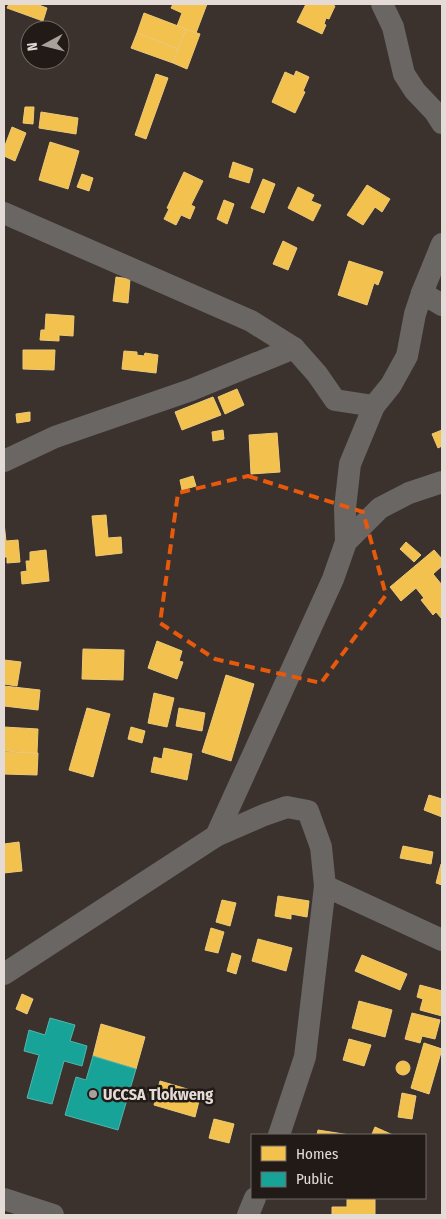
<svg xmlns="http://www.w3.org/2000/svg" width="446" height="1219" viewBox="0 0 446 1219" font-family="'Fira Sans Condensed',sans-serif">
  <rect width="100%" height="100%" fill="#3b322e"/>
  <g fill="#f2c14e" stroke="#eec977">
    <polygon points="9,4 36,4 47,8 43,21 7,8"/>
    <polygon points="173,4 207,4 196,33 177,26 182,13 171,8"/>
    <polygon points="306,4 329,4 335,6 329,19 326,18 324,24 326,25 322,34 297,22"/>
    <polygon points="144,13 186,29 178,49 137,33"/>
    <polygon points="186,29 200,34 187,69 173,63"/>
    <polygon points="137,33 178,49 173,63 131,48"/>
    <polygon points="296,71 309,77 303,91 305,92 295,113 272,102 285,72 294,76"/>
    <polygon points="156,74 168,78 146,139 135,135"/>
    <polygon points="25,107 34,107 33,124 23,123"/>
    <polygon points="41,112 78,118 76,134 39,128"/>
    <polygon points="12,127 26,133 15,161 4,156 4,148"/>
    <polygon points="50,142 79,151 68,189 39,180"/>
    <polygon points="233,162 253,169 249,183 229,177"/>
    <polygon points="184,172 203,181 191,205 195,207 190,219 181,215 176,225 164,219 169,209 167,208"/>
    <polygon points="82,174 93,178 89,191 77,187"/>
    <polygon points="263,179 275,184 264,213 251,208"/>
    <polygon points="367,185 390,199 382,212 375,207 363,225 347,215"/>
    <polygon points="298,187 314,195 311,201 321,205 313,221 288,208"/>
    <polygon points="224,200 234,204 227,224 217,219"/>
    <polygon points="283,241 297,248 288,270 273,264"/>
    <polygon points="349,261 383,272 378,285 374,283 367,305 338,295"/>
    <polygon points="116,277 130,279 128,303 113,301"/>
    <polygon points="46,314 74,316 73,336 59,335 59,341 40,340 41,330 45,330"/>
    <polygon points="23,350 55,350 54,370 23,369"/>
    <polygon points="124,351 137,352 137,355 144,356 145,353 158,355 156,373 122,369"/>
    <polygon points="237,389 244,405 225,414 218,397"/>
    <polygon points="213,397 221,415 182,430 175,412"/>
    <polygon points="30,412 30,421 17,423 16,414"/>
    <polygon points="223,430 224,439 213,441 212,432"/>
    <polygon points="442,430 442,446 438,448 432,434"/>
    <polygon points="277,433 280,472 251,474 249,435"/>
    <polygon points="193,476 196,486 182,490 180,480"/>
    <polygon points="106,515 108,538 121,537 122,553 96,556 92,516"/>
    <polygon points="4,523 6,541 18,540 20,562 7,563 7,557 4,557"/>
    <polygon points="406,542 421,555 414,562 400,549"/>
    <polygon points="46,550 49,581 22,584 21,572 27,571 26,561 30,561 30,552"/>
    <polygon points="434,550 442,559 442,566 433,574 442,585 442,619 436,612 433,615 421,600 424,598 416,588 401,601 390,587"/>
    <polygon points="157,641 182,651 179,661 183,662 177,679 148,668"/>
    <polygon points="83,649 124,650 123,680 82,679"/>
    <polygon points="4,660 21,662 17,686 4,684"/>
    <polygon points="226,675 254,684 231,761 202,752"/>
    <polygon points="4,686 40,690 38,710 4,706"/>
    <polygon points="154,693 174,698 167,727 148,723"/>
    <polygon points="87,708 110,714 93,777 69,770"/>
    <polygon points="179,708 205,713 202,731 176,726"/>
    <polygon points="4,727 38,729 37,753 4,751"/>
    <polygon points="131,727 145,731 142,743 128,739"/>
    <polygon points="164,748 192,754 187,780 151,772 154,757 162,759"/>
    <polygon points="4,752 38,753 37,775 4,774"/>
    <polygon points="429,795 442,799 442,817 424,810"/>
    <polygon points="19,842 22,871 4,873 4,844"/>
    <polygon points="403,846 433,852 431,864 400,858"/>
    <polygon points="441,864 442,864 442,885 436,883"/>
    <polygon points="278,896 309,901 307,917 291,914 291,919 275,916"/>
    <polygon points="222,900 236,903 230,926 216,922"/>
    <polygon points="211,928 224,932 218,953 205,950"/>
    <polygon points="258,939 292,948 286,971 252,961"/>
    <polygon points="232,953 241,956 236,974 227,971"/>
    <polygon points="362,955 407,974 400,990 355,971"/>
    <polygon points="420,985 442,991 442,1016 420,1010 423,999 417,997"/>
    <polygon points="22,994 33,999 27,1014 16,1009"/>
    <polygon points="359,1001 392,1010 385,1037 352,1028"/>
    <polygon points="412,1013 440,1020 435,1039 422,1036 420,1043 405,1039"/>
    <polygon points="101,1024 145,1037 136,1069 93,1056"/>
    <polygon points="349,1039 371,1045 364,1066 343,1060"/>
    <polygon points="424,1043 442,1049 429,1094 411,1088"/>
    <circle cx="403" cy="1068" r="7"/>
    <polygon points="160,1081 201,1093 195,1117 154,1105"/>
    <polygon points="402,1093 416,1096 412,1119 398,1117"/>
    <polygon points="214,1119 234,1124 229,1143 209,1138"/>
    <polygon points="375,1127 393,1135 372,1134"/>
    <polygon points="318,1130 350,1135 317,1135"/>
    <polygon points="347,1198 375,1198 375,1215 332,1215 332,1207 347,1207"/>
  </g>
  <g fill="#17a398" stroke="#55b4ab">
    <polygon points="50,1018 75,1025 70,1041 87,1046 82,1066 64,1061 52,1104 27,1098 39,1055 24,1051 29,1030 45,1035"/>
    <polygon points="93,1056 136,1069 118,1130 65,1115 76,1077 86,1080"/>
  </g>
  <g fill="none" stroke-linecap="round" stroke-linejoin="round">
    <g stroke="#696663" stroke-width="22">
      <polyline points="382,4 393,27 404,74 415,91 435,112 442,123"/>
      <polyline points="4,213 251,321 294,348 317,374 335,400 374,406"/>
      <polyline points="422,293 442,305"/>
      <polyline points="4,461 55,437 191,390 294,348"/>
      <polyline points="346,542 345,508 350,464 374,406 391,385 407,356 415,314 422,293 442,244"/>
      <polyline points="216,836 264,815 287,807 308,811 321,847 325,886 442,940"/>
      <polyline points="4,974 216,836 333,579 346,542 380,508 409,493 442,482"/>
      <polyline points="279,1135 305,1057 325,886"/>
      <polyline points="4,1199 53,1215"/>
      <polyline points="248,1215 255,1198"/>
    </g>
  </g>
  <path fill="none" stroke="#e8590c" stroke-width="4" stroke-dasharray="10 6" stroke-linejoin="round" d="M248,476L363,512L386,595L321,683L215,659L160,623L178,493Z"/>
  <circle fill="#aaa09b" stroke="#211a17" stroke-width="2" cx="93" cy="1094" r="5"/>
  <g text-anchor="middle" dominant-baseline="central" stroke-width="5" stroke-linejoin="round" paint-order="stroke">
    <g font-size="16" font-weight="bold" fill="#e5dbd6" stroke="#211a17" text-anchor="start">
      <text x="103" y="1094">UCCSA Tlokweng</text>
    </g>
  </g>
  <rect width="446" height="1219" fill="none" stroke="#e5dbd6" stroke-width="10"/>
  <rect x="251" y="1134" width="175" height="65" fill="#211a17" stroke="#6f6763"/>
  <rect x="261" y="1146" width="25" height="15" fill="#f2c14e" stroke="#6f6763"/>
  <text x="296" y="1159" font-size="15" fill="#e5dbd6">Homes</text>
  <rect x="261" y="1172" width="25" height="15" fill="#17a398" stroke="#6f6763"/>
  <text x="296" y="1184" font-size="15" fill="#e5dbd6">Public</text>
  <g transform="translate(45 45) rotate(263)"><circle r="24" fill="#211a17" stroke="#6f6763"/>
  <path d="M0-4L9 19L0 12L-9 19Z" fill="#aaa09b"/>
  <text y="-8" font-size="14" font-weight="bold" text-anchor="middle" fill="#e5dbd6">N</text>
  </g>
</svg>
